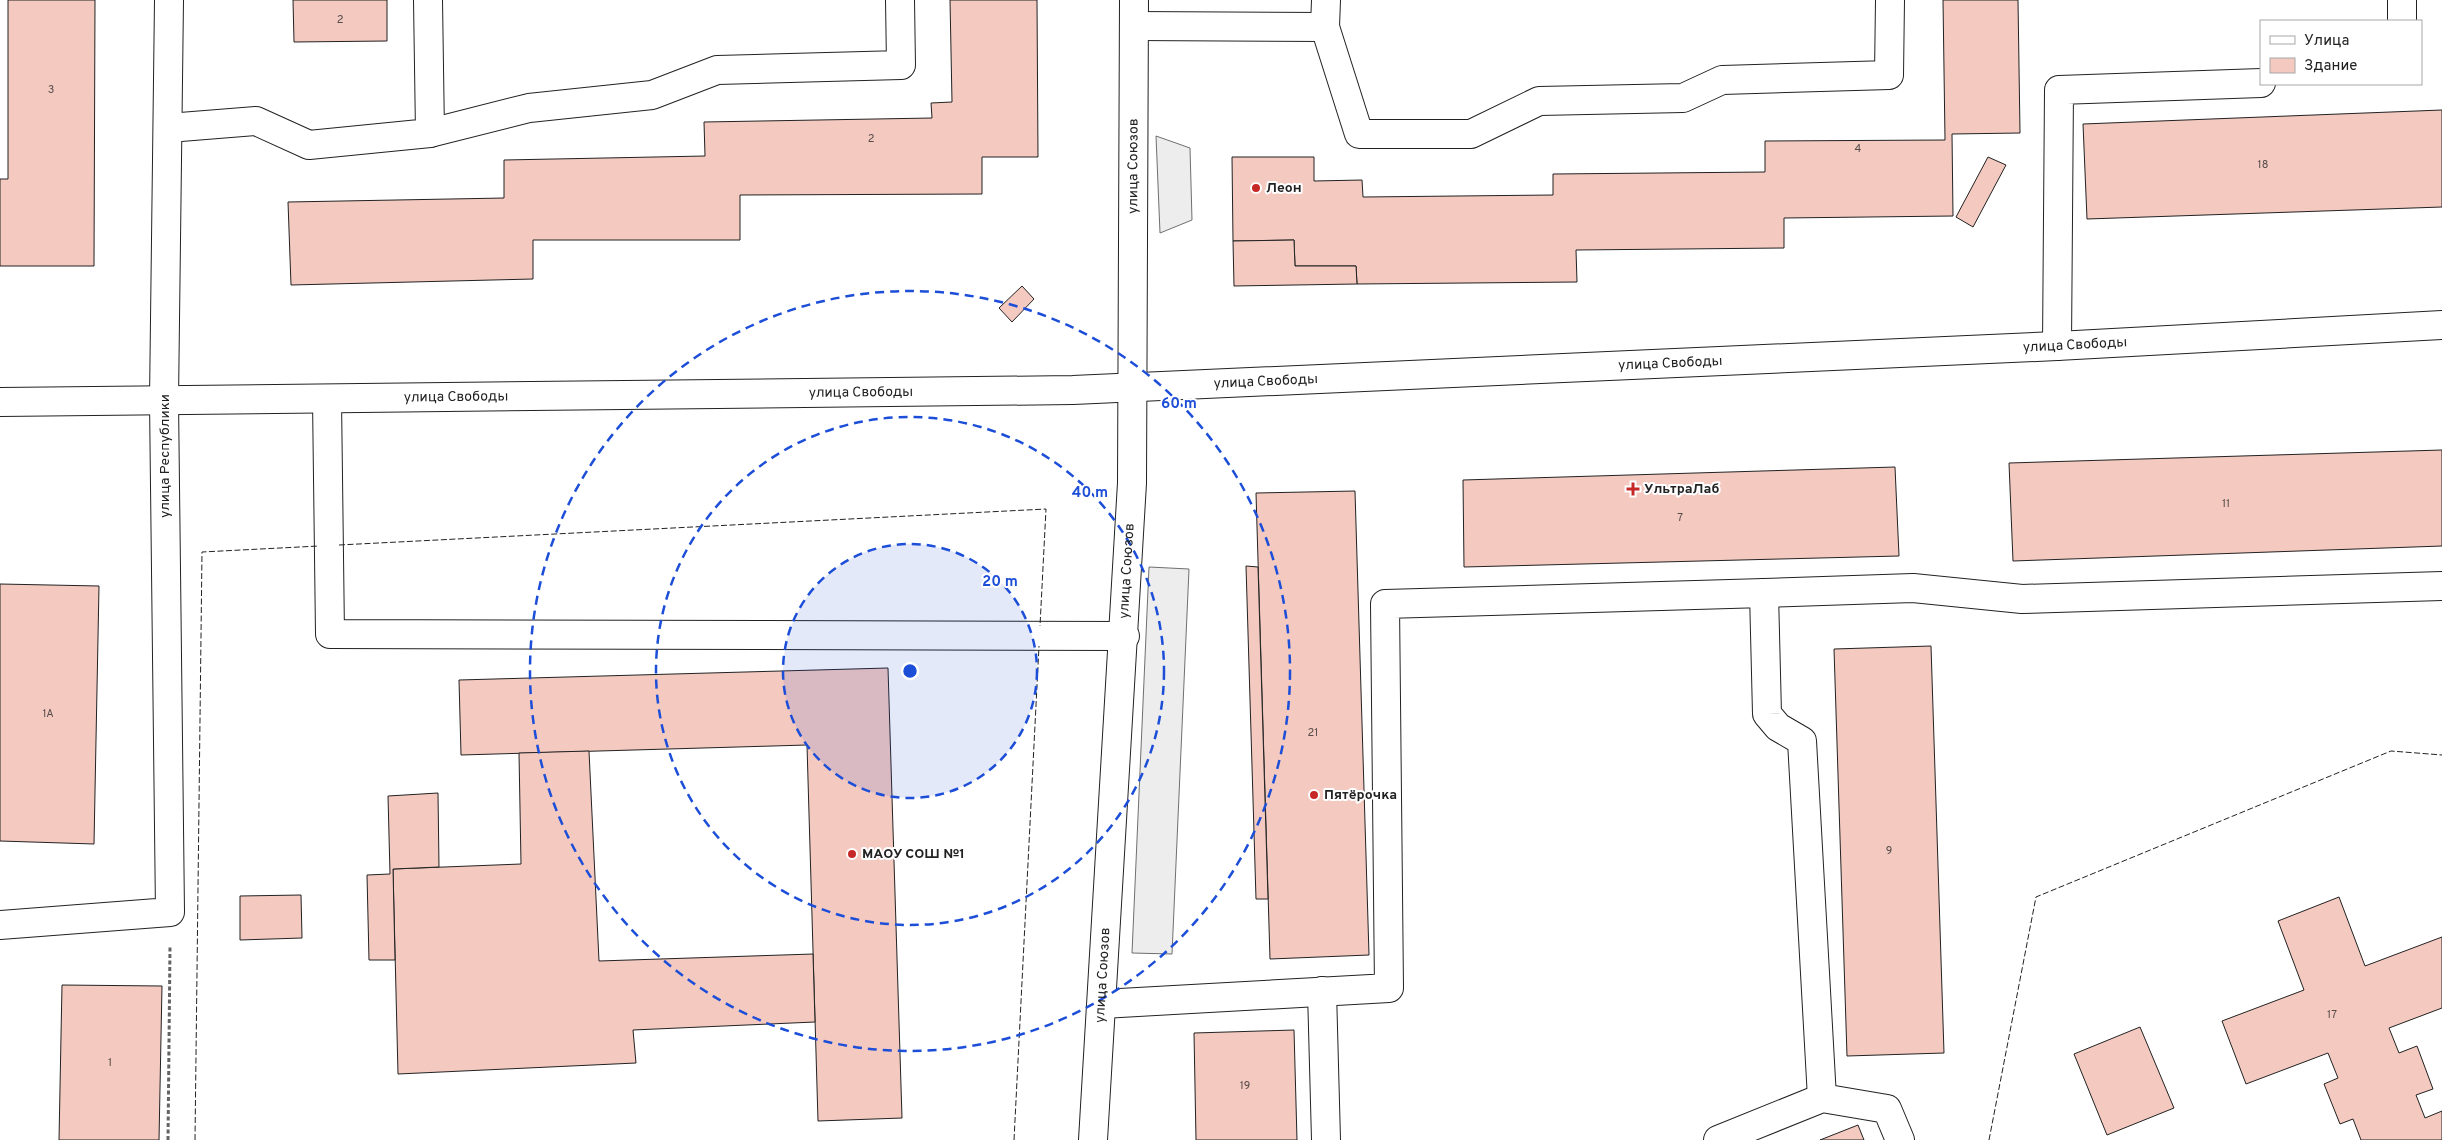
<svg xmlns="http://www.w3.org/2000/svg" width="2442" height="1140" viewBox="0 0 2442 1140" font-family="Overpass,sans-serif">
  <rect width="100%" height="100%" fill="#fff"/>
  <g fill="#ededed" stroke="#6f6f6f">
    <polygon points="1156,136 1190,148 1192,220 1160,233"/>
    <polygon points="1149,567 1189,569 1172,954 1132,953"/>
  </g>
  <g fill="#f3c9c0" stroke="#222">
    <polygon points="8,0 95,0 94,266 0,266 0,179 8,179"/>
    <polygon points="293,0 387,0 387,41 294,42"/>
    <polygon points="950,0 1037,0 1038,157 982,157 982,194 740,195 740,240 533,240 533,279 291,285 288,202 504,198 504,160 705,156 704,122 932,118 931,103 952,102"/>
    <polygon points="1943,0 2018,0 2020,133 1952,134 1953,216 1784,218 1784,248 1576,250 1577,282 1357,284 1356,266 1295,266 1294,240 1233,241 1232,157 1314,157 1314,181 1362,180 1363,197 1553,195 1553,174 1765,172 1765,141 1945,140"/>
    <polygon points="2442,110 2442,207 2087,219 2083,124"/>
    <polygon points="1988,157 2006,165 1973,227 1956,217"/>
    <polygon points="1294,240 1295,266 1356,266 1357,284 1234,286 1233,241"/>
    <polygon points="1022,286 1034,299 1012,322 999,308"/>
    <polygon points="2442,450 2442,546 2013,561 2009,463"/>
    <polygon points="1895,467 1899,556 1464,567 1463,480"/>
    <polygon points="1355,491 1369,955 1270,959 1256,493"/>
    <polygon points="1246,566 1258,567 1268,899 1256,899"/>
    <polygon points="0,584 99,586 94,844 0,841"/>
    <polygon points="1931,646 1944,1053 1847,1056 1834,649"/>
    <polygon points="888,668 902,1118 818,1121 807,745 461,755 459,680"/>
    <polygon points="589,751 599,961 813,954 815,1022 633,1030 636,1063 398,1074 393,869 521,864 519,753"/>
    <polygon points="438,793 439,867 393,869 395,960 369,960 367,875 390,874 388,796"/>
    <polygon points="301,895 302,938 240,940 240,896"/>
    <polygon points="2339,897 2365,966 2442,937 2442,1008 2389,1028 2399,1053 2417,1046 2433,1089 2416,1095 2425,1118 2442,1111 2442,1140 2361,1140 2353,1119 2340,1124 2324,1084 2338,1078 2328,1053 2246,1084 2222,1021 2304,990 2278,921"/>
    <polygon points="62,985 162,986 159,1140 59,1140"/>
    <polygon points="2140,1027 2174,1108 2107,1135 2074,1054"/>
    <polygon points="1294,1030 1297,1140 1196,1140 1194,1033"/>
    <polygon points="1858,1125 1864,1140 1820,1140"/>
  </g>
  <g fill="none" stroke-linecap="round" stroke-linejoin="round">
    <defs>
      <g id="minor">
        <polyline points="2402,0 2402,21"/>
        <polyline points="1134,26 1325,27 1326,0"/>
        <polyline points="1325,27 1359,134 1471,134 1539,101 1683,98 1722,80 1889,75 1890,0"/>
        <polyline points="168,128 256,121 309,145 430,133 428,0"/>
        <polyline points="430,133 529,108 652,95 717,70 901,65 900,0"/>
        <polyline points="2057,346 2059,90 2261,83"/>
        <polyline points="327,399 330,634 1125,636"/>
        <path id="s1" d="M0,402L1073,390L2057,346L2442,325"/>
        <polyline points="1764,593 1913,588 2022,599 2442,586"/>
        <polyline points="0,925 170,912 164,400 169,0"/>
        <polyline points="1322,991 1326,1140"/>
        <polyline points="1102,1004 1389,988 1385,604 1764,593 1767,714 1778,727 1802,741 1822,1098"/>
        <path id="s2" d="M1093,1140L1132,483L1134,0"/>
        <polyline points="1718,1140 1822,1098 1887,1109 1900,1140"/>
      </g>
    </defs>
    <use href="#minor" stroke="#222" stroke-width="30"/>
    <polyline stroke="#646464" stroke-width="3" stroke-dasharray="4 2.5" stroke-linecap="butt" points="168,1140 170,947"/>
    <use href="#minor" stroke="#fff" stroke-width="28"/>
    <g stroke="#222" stroke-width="1" stroke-dasharray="6 2.5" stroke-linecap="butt">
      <polyline points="339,545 1046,509 1040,626"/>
      <polyline points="195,1140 202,552 319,546"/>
      <polyline points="1014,1140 1039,646"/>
      <polyline points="1989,1140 2036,897 2391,751 2442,755"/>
    </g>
  </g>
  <circle cx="910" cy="671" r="127" fill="#1d4ed8" fill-opacity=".12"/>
  <g fill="none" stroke="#1d4ed8" stroke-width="2.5" stroke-dasharray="9 6">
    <circle cx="910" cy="671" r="127"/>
    <circle cx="910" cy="671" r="254"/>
    <circle cx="910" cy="671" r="380"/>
  </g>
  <g fill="#c62828" stroke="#fff" stroke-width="2">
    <circle cx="1256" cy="188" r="5"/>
    <path d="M1630.5 481.5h5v5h5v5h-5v5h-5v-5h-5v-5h5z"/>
    <circle cx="1314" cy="795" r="5"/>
    <circle cx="852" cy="854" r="5"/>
  </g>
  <g text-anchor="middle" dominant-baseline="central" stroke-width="4" stroke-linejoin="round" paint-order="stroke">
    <g font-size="11" fill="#564c4a">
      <text x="340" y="20">2</text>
      <text x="51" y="90">3</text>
      <text x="871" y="139">2</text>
      <text x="1858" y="149">4</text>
      <text x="2263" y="165">18</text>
      <text x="2226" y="504">11</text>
      <text x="1680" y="518">7</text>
      <text x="48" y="714">1А</text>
      <text x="1313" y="733">21</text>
      <text x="1889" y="851">9</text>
      <text x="2332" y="1015">17</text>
      <text x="110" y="1063">1</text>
      <text x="1245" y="1086">19</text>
    </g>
    <g font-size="14" fill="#222" stroke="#fff">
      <text stroke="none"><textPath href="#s2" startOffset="975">улица Союзов</textPath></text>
      <text stroke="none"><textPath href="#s1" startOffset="2076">улица Свободы</textPath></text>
      <text stroke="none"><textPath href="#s1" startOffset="1671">улица Свободы</textPath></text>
      <text stroke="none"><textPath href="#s1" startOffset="1266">улица Свободы</textPath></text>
      <text stroke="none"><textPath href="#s1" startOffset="861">улица Свободы</textPath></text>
      <text stroke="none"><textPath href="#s1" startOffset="456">улица Свободы</textPath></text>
      <text transform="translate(165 456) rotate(-90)">улица Республики</text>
      <text stroke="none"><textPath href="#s2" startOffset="570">улица Союзов</textPath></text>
      <text stroke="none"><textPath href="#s2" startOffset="165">улица Союзов</textPath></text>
    </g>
    <g font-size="14" font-weight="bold" fill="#222" stroke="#fff" text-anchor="start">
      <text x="1266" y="188">Леон</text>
      <text x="1644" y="489">УльтраЛаб</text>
      <text x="1324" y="795">Пятёрочка</text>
      <text x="862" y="854">МАОУ СОШ №1</text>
    </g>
  </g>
  <circle cx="910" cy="671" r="8" fill="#1d4ed8" stroke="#fff" stroke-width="2.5"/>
  <g font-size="15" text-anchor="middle" font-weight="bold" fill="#1d4ed8" stroke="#fff" stroke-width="4" stroke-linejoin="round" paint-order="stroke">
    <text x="1179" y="408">60 m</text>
    <text x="1090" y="497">40 m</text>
    <text x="1000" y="586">20 m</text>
  </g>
  <rect x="2260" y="20" width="162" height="65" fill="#ffffff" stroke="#a7a7a7"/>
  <rect x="2270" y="36" width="25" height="8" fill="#ffffff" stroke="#a7a7a7"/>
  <text x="2304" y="45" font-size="15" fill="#222222">Улица</text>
  <rect x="2270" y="58" width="25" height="15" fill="#f3c9c0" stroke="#a7a7a7"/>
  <text x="2304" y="70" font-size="15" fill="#222222">Здание</text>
</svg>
